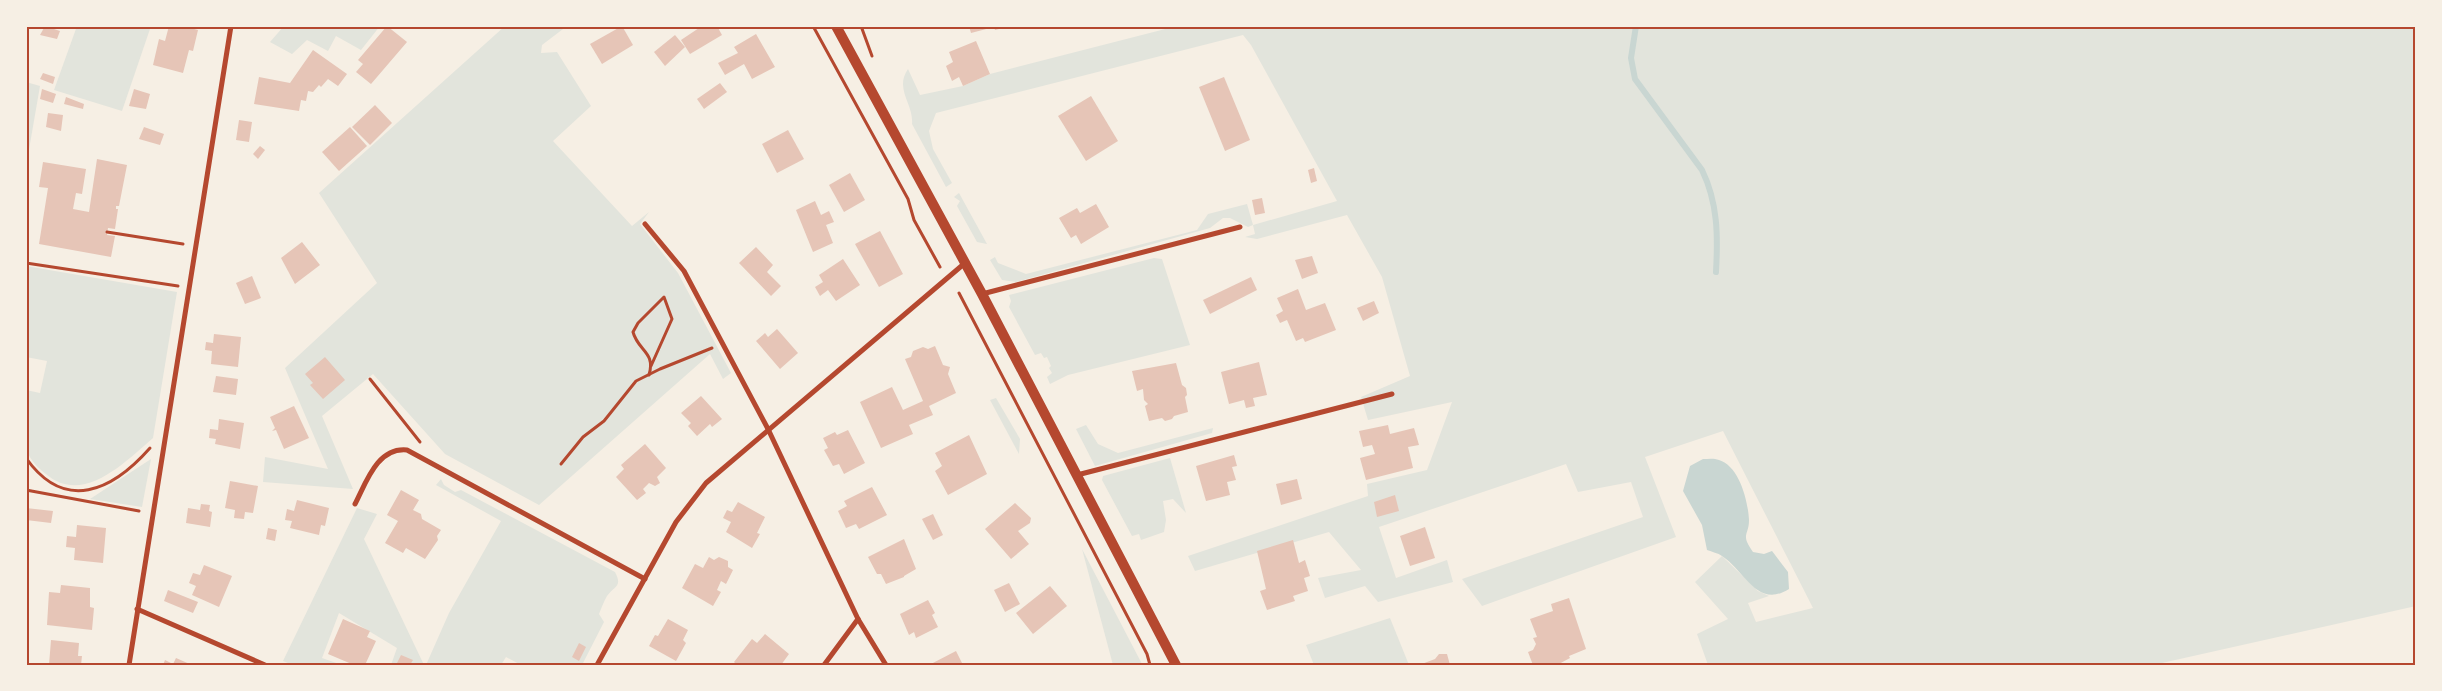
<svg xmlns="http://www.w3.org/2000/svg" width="2442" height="691" viewBox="0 0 2442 691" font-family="Raleway,sans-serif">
  <rect width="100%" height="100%" fill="#f6efe4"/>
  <g fill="#e2e4dc">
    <polygon points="77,26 151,26 122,111 54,90"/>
    <polygon points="284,26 380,26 361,50 336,36 328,51 307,40 292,54 270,42"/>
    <polygon points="505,26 567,26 542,45 541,53 557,52 591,106 553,141 632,226 649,212 640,224 678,273 731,373 723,379 710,354 539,505 445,454 373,374 322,416 353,489 263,482 265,457 328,469 285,368 377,283 319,193"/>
    <path d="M1177,26H2416V606L2153,665H1708L1697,634L1728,619L1695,582L1722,556L1758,591L1769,596L1748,603L1756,622L1813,608L1723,431L1645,457L1676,537L1482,606L1462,579L1643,517L1631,482L1578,492L1566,464L1379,527L1396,578L1447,560L1453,582L1378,602L1365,586L1325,598L1318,578L1361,570L1329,532L1195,571L1188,556L1368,496L1367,484L1427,470L1452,402L1368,420L1361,397L1410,376L1382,277L1347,215L1257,239L1245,237L1255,234L1253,225L1248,227L1230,218H1223L1210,228L1016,282L1002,280L990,260L995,257L998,263L1026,274L1197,230L1208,214L1247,204L1253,225L1337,201L1251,45L1243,35L936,113L929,131L933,149L952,183L946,187L912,124C914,104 894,89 908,69L920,95L963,86L990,74Z"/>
    <polygon points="26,82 40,86 26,167"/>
    <polygon points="959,193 987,244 977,242 957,206 960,201 954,197"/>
    <polygon points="1154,258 1162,259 1190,345 1068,375 1050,384 1047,377 1052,373 1049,368 1051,366 1047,357 1044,358 1041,353 1035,355 1009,307 1011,301 1009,295"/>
    <path d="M26,266L177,292L153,438C125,462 83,506 46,474C38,468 31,461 27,451C23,441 26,403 26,390L40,393L47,361L26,357Z"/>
    <polygon points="996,398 1020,439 1019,454 990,400"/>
    <polygon points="1086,425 1098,444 1118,453 1213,428 1212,433 1095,466 1076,429"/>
    <polygon points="1170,458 1186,513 1173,499 1163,501 1166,520 1164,532 1141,540 1139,534 1132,536 1102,480 1103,476"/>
    <polygon points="151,459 142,507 90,499"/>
    <path d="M441,479L444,485L455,492L461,490L615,572C623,587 614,586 607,596C604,601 601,609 599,614L604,622L582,665H521L506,657L501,665H426L449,613L501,521L436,485Z"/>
    <polygon points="357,508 377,514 364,539 424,665 391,665 397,648 339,613 322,658 342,665 293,665 283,661"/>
    <polygon points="1082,549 1142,664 1143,665 1113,665"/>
    <polygon points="1390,618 1409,665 1314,665 1306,645"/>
  </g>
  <path fill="#c9d6d2" d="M1703,459C1708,459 1714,458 1719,460C1739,466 1748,500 1749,520C1749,536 1740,534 1753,552L1764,554L1772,551L1788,572L1789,589C1757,609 1745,571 1722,556C1718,553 1712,552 1707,550L1702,525L1683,491L1690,466Z"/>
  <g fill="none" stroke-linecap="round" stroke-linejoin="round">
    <path stroke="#c9d6d2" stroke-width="6" d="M1636,26L1631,58L1635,79L1702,170C1718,203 1718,236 1716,272"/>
  </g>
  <g fill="#e6c5b7">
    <polygon points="45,26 60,31 57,39 40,35"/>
    <polygon points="169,26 183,26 198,30 193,51 189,50 183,73 153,65 159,39 165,41"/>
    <polygon points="387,26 407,42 371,84 356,72 363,64 358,60"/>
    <polygon points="622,26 633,45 602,64 590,44"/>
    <polygon points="702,26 717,26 722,35 690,54 681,40"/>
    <polygon points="969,26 1007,26 1007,27 995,30 994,27 971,33"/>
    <polygon points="756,34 775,67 752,79 744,64 725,75 718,63 738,53 734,47"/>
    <polygon points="675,35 685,47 665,66 654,52"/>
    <polygon points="976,41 990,74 963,86 959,77 952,81 946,66 953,62 949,52"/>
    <polygon points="313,50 347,74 338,86 328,79 321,87 319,85 313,92 308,91 306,101 301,100 299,111 254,104 259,77 290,83"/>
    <polygon points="43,73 55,77 53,84 40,79"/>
    <polygon points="1224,77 1250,140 1225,151 1199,87"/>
    <polygon points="720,83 727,92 704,109 697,99"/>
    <polygon points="42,89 56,94 53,103 40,99"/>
    <polygon points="134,89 150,94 146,109 129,106"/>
    <polygon points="1091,96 1118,141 1086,161 1058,116"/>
    <polygon points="66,97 84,104 83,109 64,104"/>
    <polygon points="375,105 392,123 370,145 352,127"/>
    <polygon points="48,113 63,115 61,131 46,127"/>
    <polygon points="239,120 252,122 249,142 236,140"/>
    <polygon points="144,127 164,134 160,145 139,139"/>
    <polygon points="350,127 367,146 339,171 322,152"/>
    <polygon points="788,130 804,159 777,173 762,144"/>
    <polygon points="260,146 265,150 258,159 253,154"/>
    <polygon points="97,159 127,165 119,206 116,206 116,209 118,209 115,229 108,228 107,235 115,236 111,257 39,244 48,188 39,187 43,162 86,169 82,194 76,193 73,209 89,212"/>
    <polygon points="1314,168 1317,181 1311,183 1308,170"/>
    <polygon points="850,173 865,200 844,212 829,185"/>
    <polygon points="1262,198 1265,213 1255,215 1252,200"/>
    <polygon points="815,201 821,215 829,211 834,222 826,225 833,243 813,252 796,210"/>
    <polygon points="1096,204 1109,227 1081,244 1076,235 1071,238 1059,218 1077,208 1080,213"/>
    <polygon points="880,231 903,274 879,287 855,244"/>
    <polygon points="302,242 320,265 295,284 281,258"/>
    <polygon points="756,247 773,265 767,272 781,286 771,296 739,263"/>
    <polygon points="1312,256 1318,273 1302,279 1295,260"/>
    <polygon points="843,259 860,285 836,301 828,290 820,296 815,287 823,282 819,275"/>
    <polygon points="252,276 261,298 245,304 236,283"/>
    <polygon points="1251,277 1257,290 1210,314 1203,300"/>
    <polygon points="1298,289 1306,310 1325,303 1336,330 1305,342 1303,338 1296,341 1287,320 1280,323 1276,315 1283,311 1277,298"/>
    <polygon points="1374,301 1379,313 1363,321 1357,308"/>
    <polygon points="777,329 798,353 780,369 756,341 765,333 768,337"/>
    <polygon points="214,334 241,337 238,367 211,364 212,351 205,350 206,342 213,343"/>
    <polygon points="935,346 943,365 950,367 948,374 956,393 929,406 933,415 909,425 913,434 881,448 860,402 892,387 903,410 923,401 905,359 911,357 913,351 923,347 928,349"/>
    <polygon points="325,357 345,380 323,399 310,385 313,383 305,374"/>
    <polygon points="1259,362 1267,395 1253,398 1255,406 1246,408 1244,400 1229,404 1221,372"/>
    <polygon points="1176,363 1182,385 1186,388 1187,395 1185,397 1188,412 1174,416 1172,419 1165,421 1162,418 1149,421 1145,406 1148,404 1144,400 1143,389 1137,391 1132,371"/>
    <polygon points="216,376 238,379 236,395 213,392"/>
    <polygon points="701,396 722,419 712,427 710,424 697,436 688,426 691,423 681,413"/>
    <polygon points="294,406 309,438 284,449 276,430 272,431 275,428 270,417"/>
    <polygon points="219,419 244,423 240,449 215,444 216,439 209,438 210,429 218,430"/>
    <polygon points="1388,425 1390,434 1414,428 1419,445 1408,447 1413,468 1366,480 1360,458 1375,454 1372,445 1363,447 1359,431"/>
    <polygon points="848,430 865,463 844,474 839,464 833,466 824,450 828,448 823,438 835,432 837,435"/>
    <polygon points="969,435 987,474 948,495 935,471 942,466 935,453"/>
    <polygon points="645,444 666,468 657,477 660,483 655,486 649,483 643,489 646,493 637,500 616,477 624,469 621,465"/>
    <polygon points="1234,455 1237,466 1232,467 1236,480 1227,482 1230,495 1206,501 1196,466"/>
    <polygon points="1297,479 1302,499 1281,505 1276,484"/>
    <polygon points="230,481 258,486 253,513 245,512 244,519 234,518 235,510 225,508"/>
    <polygon points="872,487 887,515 859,529 856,524 846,528 838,511 847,506 844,501"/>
    <polygon points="401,490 419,500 413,510 421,514 422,519 441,530 437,536 438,540 425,559 406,548 403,553 385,543 398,521 387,515"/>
    <polygon points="1395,495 1399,511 1377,517 1374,502"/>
    <polygon points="297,500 329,508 325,526 321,525 319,535 290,528 292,521 285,520 287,509 294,511"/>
    <polygon points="738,502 765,517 757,533 760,534 752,548 726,532 731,522 723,518 727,510 732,512"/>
    <polygon points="1015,503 1031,518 1030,523 1018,531 1029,544 1011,559 985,529"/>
    <polygon points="201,504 210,505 209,511 212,512 210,527 186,523 188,508 200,510"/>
    <polygon points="26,508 53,511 51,523 26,520"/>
    <polygon points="933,514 943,535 933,540 922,519"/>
    <polygon points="77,525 106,528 103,563 74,560 75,548 66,547 67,536 76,537"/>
    <polygon points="1425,527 1435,558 1410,566 1400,536"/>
    <polygon points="268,528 277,530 275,541 266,539"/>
    <polygon points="904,539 916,569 904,576 904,577 886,584 881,574 877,574 868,557"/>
    <polygon points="1293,540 1299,563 1305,560 1310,576 1304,578 1308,591 1293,596 1295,601 1267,610 1260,591 1266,589 1257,551"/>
    <polygon points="709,557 714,560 719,557 728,561 728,567 733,570 726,584 721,581 717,590 721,592 713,606 682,588 695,564 703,568"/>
    <polygon points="204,565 232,576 219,607 192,595 196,586 189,583 193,573 200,575"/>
    <polygon points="1009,583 1020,604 1005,612 994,590"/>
    <polygon points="61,585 90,588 90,607 94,608 92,630 47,625 49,592 60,593"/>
    <polygon points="1050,586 1067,606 1033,634 1016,613"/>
    <polygon points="168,590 198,602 193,613 164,601"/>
    <polygon points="1569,598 1586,649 1569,656 1570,658 1557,665 1533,665 1528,652 1533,650 1536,644 1533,638 1537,637 1530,619 1553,611 1551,604"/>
    <polygon points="928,600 935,613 932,615 938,627 916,638 914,632 909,635 900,614"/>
    <polygon points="343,619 370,631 367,637 376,641 365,665 354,665 328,654"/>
    <polygon points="668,619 688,630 683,640 686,643 676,661 649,646 655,635 658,636"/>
    <polygon points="765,634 789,654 781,665 737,665 734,662 752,639 757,643"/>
    <polygon points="51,640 79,643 78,656 82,656 81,665 49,665"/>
    <polygon points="579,643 586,647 579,661 572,657"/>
    <polygon points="956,651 963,665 929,665"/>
    <polygon points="1439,654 1447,654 1450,665 1419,665 1435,659"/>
    <polygon points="401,655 413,660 410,665 396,665"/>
    <polygon points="176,658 192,665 163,665 165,660 173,664"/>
  </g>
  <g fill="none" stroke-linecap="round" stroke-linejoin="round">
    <g stroke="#b5482f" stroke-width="3">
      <polyline points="813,26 908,199 914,220 940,267"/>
      <polyline points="861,26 872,56"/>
      <polyline points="107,232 183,244"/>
      <polyline points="26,263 178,286"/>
      <polyline points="959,293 1147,654 1150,665"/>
      <path d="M649,375C656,352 638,351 633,332L638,323L664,297L672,319L651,366"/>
      <polyline points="370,379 420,442"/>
      <path d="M26,458C65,513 112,491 150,448"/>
      <polyline points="561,464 583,437 604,421 636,381 660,369 712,348"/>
      <polyline points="26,490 139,511"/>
    </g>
    <g stroke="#b5482f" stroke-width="5">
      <polyline points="645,224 684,271 768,429 858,619 886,665"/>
      <polyline points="982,294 1240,227"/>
      <polyline points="1077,475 1392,394"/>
      <path d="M355,504C366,483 377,447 407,450L645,579"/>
      <polyline points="137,609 265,665"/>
      <polyline points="129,665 231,26"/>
      <polyline points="597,665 676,522 706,483 965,263"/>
      <polyline points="824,665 858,619"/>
    </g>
    <polyline stroke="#b5482f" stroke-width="10" points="836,26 982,294 1176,665"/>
  </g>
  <rect width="2442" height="691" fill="none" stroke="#f6efe4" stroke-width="55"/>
  <rect x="28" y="28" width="2386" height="636" fill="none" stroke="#b5482f" stroke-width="2"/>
</svg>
